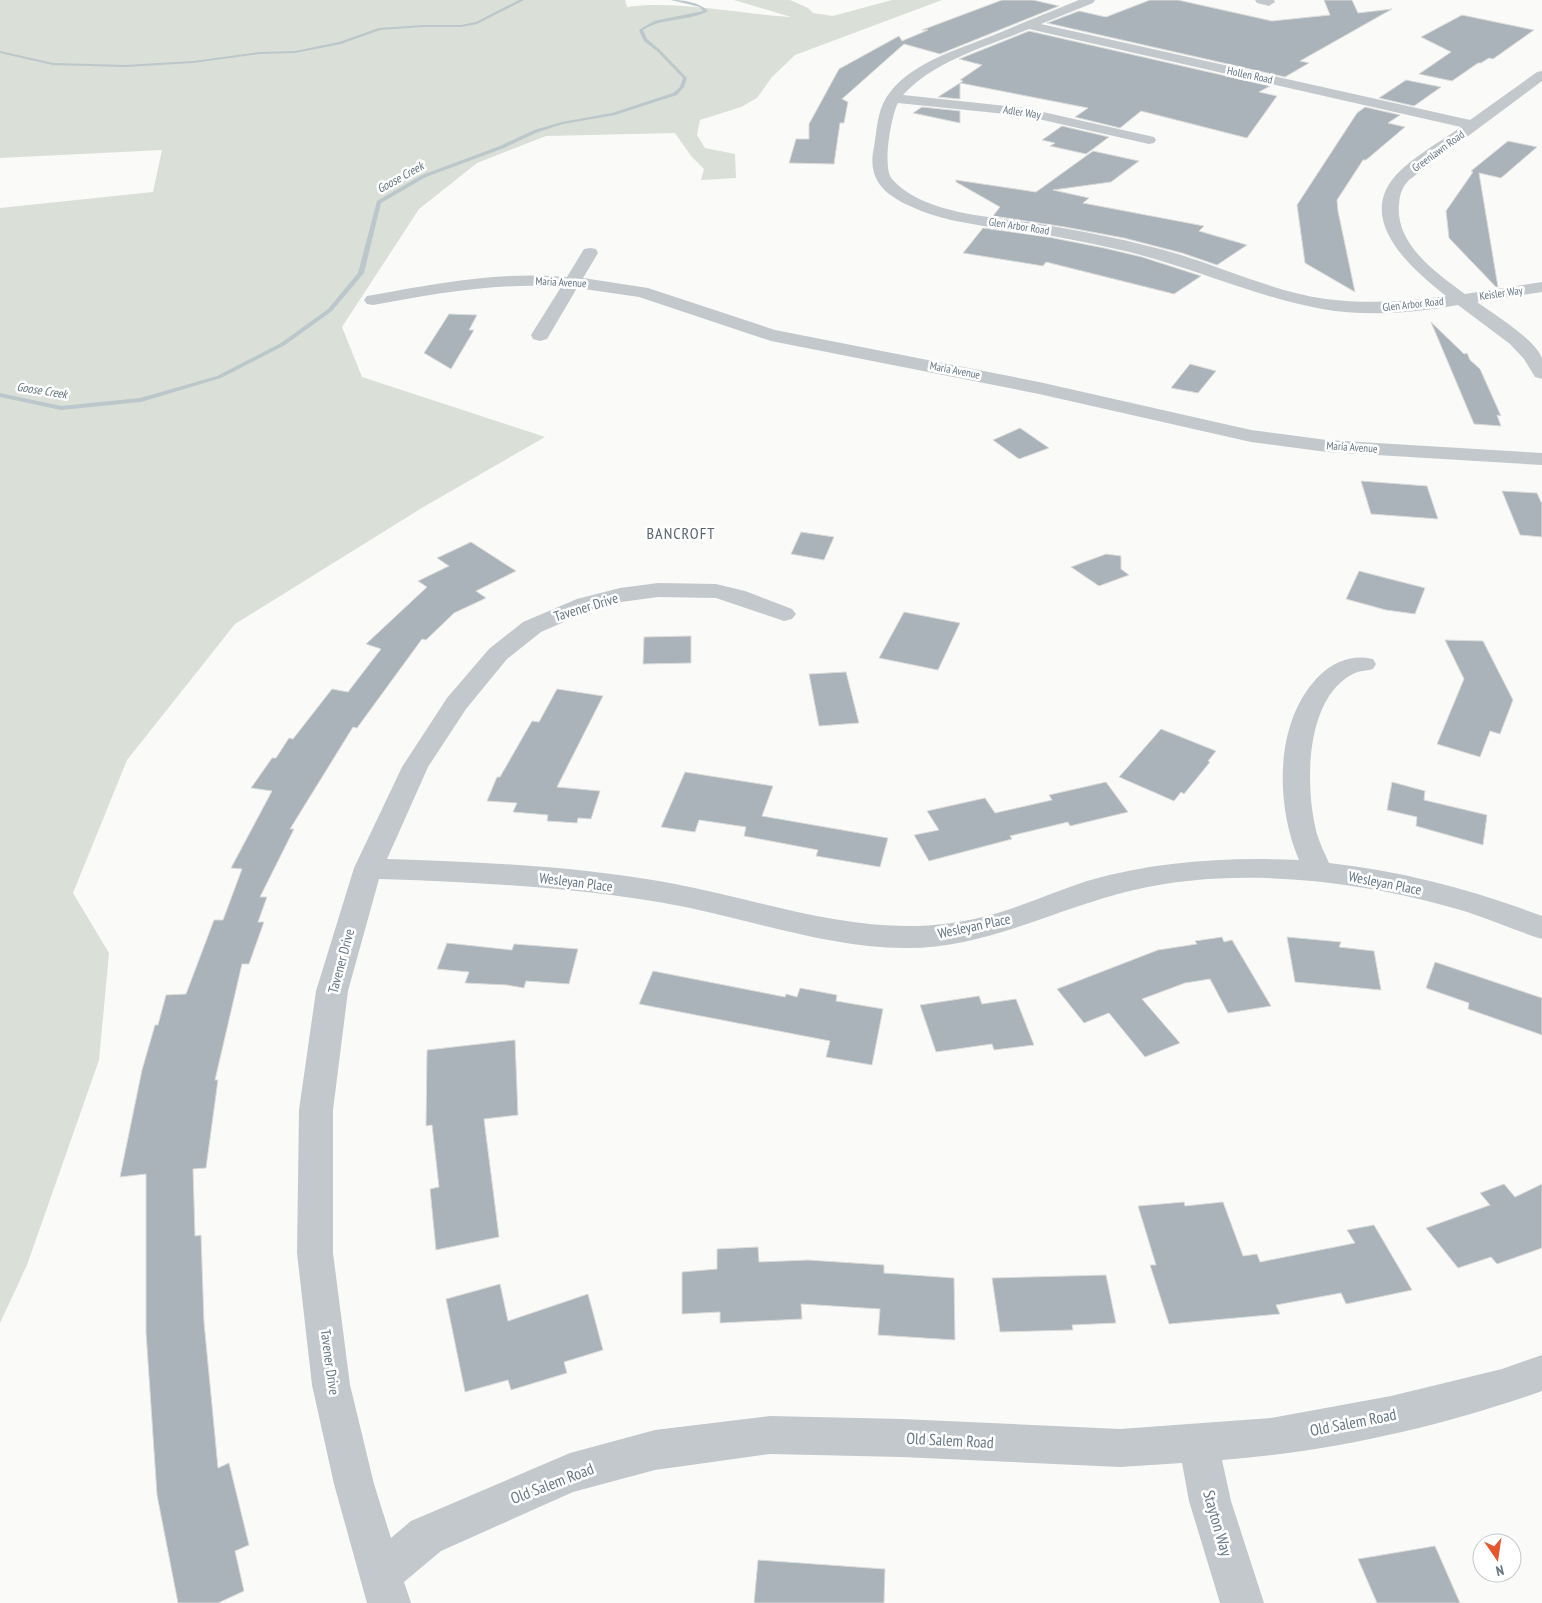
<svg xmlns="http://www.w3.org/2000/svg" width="1542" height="1603" viewBox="0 0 1542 1603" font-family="'PT Sans Narrow',sans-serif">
  <rect width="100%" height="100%" fill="#fafaf8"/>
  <path fill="#dadfd7" d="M0,0H625L627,7C677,0 739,14 791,17L734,0H790L808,8L813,13L833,16L892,0H942L795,55L772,77L757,98L741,107L700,120L697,135L705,148L735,154L736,178L701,180L704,169L691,156L675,133L546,136L477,163L419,209L342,327L362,377L545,437L425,506L235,624L127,760L73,893L109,953L99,1060L27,1265L0,1323V208L153,192L162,150L0,158Z"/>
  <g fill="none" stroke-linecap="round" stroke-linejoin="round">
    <g fill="#bbc7cb" fill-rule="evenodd">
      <polygon points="519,0 524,0 477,24 461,27 423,27 380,30 341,44 295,53 260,54 193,63 125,67 53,65 0,53 0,51 53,63 125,65 193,61 260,52 295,51 339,42 379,28 423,25 461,25 476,22"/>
      <path d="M671,0C683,0 699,2 708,11C688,22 663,17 643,30L647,39L659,49L687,78L684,87L677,95L615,115L563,124L538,132L504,148L426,177L381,203L364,273L332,311L285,345L221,378L141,402L61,410L0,397V393L61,406L140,398L217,376L281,343L328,309L358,273L377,201L422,175L500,146L534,130L562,122L612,113L673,93L680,87L683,78L657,51L644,41L639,30L654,21L703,11L700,7Z"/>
    </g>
  </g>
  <g fill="#aab3b9" stroke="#dcdcda">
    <polygon points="1002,0 1033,0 1059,6 940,54 904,44 842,99 848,102 844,123 840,123 834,164 789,163 796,139 809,139 809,124 839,69 899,36 902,41 928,30 922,30"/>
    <polygon points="1150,0 1178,0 1272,21 1330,15 1324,0 1352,0 1358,13 1392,9 1300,61 1309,63 1285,77 1047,23 1079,11 1106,17"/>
    <polygon points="1462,15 1534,30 1493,59 1489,58 1481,63 1478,63 1452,81 1419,74 1451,52 1421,37"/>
    <polygon points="1029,31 1270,86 1259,92 1277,96 1247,138 1141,111 1120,128 1075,117 1088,108 960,83 963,81 960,80 982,65 959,59"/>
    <polygon points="1406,80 1441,87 1414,106 1379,98"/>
    <polygon points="960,83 960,99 938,97"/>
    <polygon points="922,107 960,111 960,123 913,113"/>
    <polygon points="1365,107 1400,115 1388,123 1405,127 1366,160 1363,160 1337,200 1338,211 1355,292 1305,263 1297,205 1357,113"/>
    <polygon points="1062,126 1109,137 1086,154 1050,146 1055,143 1042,140"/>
    <polygon points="1508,141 1537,147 1501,178 1479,173 1498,287 1496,287 1449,238 1446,211 1473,172 1471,171"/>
    <polygon points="1093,151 1139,161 1111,182 1053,190 1089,198 1083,203 1204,226 1199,231 1247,245 1217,265 1182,253 1124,238 1065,227 993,216 1000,207 956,182 956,180 1036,192"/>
    <polygon points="983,228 1048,237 1104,248 1142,257 1201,276 1174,294 1046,262 1043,266 963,253"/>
    <polygon points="449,314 477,315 469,330 474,330 451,369 424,353"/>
    <polygon points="1431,322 1464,354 1467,353 1470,360 1480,369 1501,416 1497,415 1501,426 1474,424"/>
    <polygon points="1190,364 1216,371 1198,393 1171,388"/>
    <polygon points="1020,428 1049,448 1019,459 993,440"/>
    <polygon points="1361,481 1427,486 1438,519 1371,514"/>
    <polygon points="1502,491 1537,493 1542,504 1542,537 1520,535"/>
    <polygon points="801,532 834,537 824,560 791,554"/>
    <polygon points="471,542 516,571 476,591 486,598 454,613 426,640 422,639 357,728 353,727 290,829 294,829 260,897 267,897 258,922 264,922 249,964 242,964 215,1080 218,1080 206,1168 193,1169 195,1236 201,1235 204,1322 218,1468 229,1463 249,1545 235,1551 244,1591 218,1603 178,1603 157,1495 146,1332 146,1174 120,1177 142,1070 155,1025 158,1025 166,995 186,994 214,920 223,920 242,869 231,868 272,791 251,788 272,758 276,758 289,738 293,739 332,689 348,692 381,649 366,644 427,587 418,581 449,566 437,558"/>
    <polygon points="1106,554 1121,556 1121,569 1129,575 1099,586 1071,567"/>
    <polygon points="1359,571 1425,588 1415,614 1386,610 1346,599"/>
    <polygon points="904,612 960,623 938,670 879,658"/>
    <polygon points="691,636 691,663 643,664 644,637"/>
    <polygon points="1445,640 1483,641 1513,700 1500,734 1490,731 1480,757 1437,744 1464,679"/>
    <polygon points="846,672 859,723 819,726 809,674"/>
    <polygon points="557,689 603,696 557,787 600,791 591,819 578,818 577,823 547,821 548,815 513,812 517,803 487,801 497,777 500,777 532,721 539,722"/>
    <polygon points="1161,729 1216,751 1208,761 1210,762 1184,794 1181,792 1174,801 1119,777"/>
    <polygon points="685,772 773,786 762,816 888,838 880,867 816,856 818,850 744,836 746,827 699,820 695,832 661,827"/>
    <polygon points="1106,782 1128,812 1070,826 1068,822 1010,836 1012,839 929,861 914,835 939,830 927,811 985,798 995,813 1052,800 1049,795"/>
    <polygon points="1392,782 1425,791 1424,800 1487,815 1483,845 1416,826 1417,817 1387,810"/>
    <polygon points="1222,937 1224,942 1232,940 1271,1006 1228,1013 1210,979 1185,983 1142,999 1180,1043 1145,1057 1109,1013 1084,1023 1057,989 1158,950 1197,944 1195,941"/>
    <polygon points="1287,937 1341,942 1339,947 1374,951 1381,990 1295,982"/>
    <polygon points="447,943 512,950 514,944 578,949 569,984 526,981 524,988 507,985 465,983 469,972 437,969"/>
    <polygon points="1435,962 1542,998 1542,1035 1468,1009 1469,1003 1426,988"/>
    <polygon points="653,971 785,997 786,994 797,997 800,988 837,995 836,1001 883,1009 872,1065 826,1057 830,1041 639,1004"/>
    <polygon points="979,996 982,1004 1016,999 1034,1045 994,1050 992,1044 936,1052 920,1005"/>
    <polygon points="515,1040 518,1115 484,1119 499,1237 436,1250 430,1189 439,1187 432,1125 426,1126 427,1050"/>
    <polygon points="1504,1184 1515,1197 1542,1184 1542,1248 1497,1264 1491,1257 1458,1268 1426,1228 1490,1205 1480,1193"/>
    <polygon points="1184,1202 1185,1206 1223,1202 1243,1256 1257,1254 1260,1262 1355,1243 1347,1230 1374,1225 1412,1290 1346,1304 1341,1293 1276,1305 1280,1314 1169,1324 1150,1265 1156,1265 1138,1206"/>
    <polygon points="758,1247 759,1262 808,1260 884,1265 884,1273 954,1278 955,1340 878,1335 880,1309 801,1304 802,1319 720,1323 720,1312 682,1314 682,1272 717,1269 717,1249"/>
    <polygon points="1106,1275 1116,1323 1072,1325 1073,1330 1000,1332 992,1278"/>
    <polygon points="500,1284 508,1321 588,1294 603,1350 564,1362 567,1373 511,1390 508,1380 465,1392 446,1299"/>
    <polygon points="1435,1546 1460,1603 1377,1603 1358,1559"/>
    <polygon points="758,1560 885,1569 884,1603 754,1603"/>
  </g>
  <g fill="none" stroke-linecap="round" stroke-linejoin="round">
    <g fill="#c3c8cc" fill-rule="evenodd">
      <path d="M1079,0H1095L1093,3L1041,24L1470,120L1537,72L1542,71V81L1409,180C1402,187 1400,194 1399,204C1395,244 1435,272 1465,294L1542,282V292L1477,302C1492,313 1538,341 1542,359C1542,365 1542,373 1542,379L1535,377L1524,359L1510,344L1458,305C1413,313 1367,317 1322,309C1251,296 1186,264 1116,249C1086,242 1056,236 1026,232C988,226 945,223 910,206C883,194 867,178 874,147C877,130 877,113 886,98C908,63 957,50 994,35C1022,23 1050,12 1079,0ZM1029,29L1461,127C1440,142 1414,156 1396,175C1355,221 1412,269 1446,296C1406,302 1366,304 1326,299C1276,292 1229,270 1181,255C1131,240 1078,230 1026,222C985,216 922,213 892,179C882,168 891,116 898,103L1025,116L1149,144L1154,143L1156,140L1154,137L1025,108L903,95C933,61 988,46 1029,29Z"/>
      <polygon points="1255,0 1274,0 1275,2 1269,6 1257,3"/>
      <path d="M590,248L596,249L598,253L583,278L648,288L775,330L1039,382L1251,430L1327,440L1542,453V465L1327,452L1251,442L1039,394L771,341L639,297L577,288L547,339L540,341L533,339L531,335L561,287C498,282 434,294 373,305L367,304L364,300L367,296L373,295C437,283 502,271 567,277L584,249Z"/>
      <path d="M658,583L716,584L745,591L792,609L796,614L792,619L784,621L716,598L658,597L621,602L593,609L541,632L507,659L466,709L428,767L387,859C481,862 576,866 670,883C751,898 833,928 917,926C946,925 976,920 1004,911C1032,902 1059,890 1087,881C1157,861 1227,857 1299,860C1275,804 1274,720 1320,675C1334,661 1354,654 1373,659L1376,664L1373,669C1365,671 1357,671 1351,675C1304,701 1305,790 1317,834C1320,844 1325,854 1329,863C1402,871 1473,890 1542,916V939C1510,929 1479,914 1446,906C1349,879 1233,867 1134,890C1056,908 986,949 904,948C823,947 744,917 664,903C570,887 475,882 379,879L348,991L333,1110V1253L350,1385L374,1484L391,1538L411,1521L570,1453L655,1430L770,1416L902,1419L1120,1429L1271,1418L1391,1396L1502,1369L1542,1355V1391C1440,1427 1330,1452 1222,1460L1231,1501L1264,1603H1220L1189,1501L1182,1463L1120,1467L902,1457L770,1454L655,1470L573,1492L441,1551L404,1582L411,1603H367L334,1484L312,1385L297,1253L299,1110L316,991L354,868L402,767L447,698L489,649L523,622L577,599L620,588Z"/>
    </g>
  </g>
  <g text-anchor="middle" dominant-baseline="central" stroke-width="5" stroke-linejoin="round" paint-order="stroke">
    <g font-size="11" fill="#657683" stroke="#fff">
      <text transform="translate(1250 75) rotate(12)">Hollen Road</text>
      <text transform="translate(1022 112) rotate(9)">Adler Way</text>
      <text transform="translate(1438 151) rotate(-36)">Greenlawn Road</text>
      <text transform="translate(1019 226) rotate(9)">Glen Arbor Road</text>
      <text transform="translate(561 282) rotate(3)">Maria Avenue</text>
      <text transform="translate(1501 293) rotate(-8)">Keisler Way</text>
      <text transform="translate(1413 304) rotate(-6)">Glen Arbor Road</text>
      <text transform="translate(955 370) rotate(11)">Maria Avenue</text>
      <text transform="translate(1352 447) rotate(4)">Maria Avenue</text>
    </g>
    <g font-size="12" font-style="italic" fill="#60757c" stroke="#fff">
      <text transform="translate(400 177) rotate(-29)">Goose Creek</text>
      <text transform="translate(42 390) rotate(9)">Goose Creek</text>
    </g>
    <g font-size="14" fill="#657683" stroke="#fff">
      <text transform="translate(586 607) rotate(-17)">Tavener Drive</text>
      <text transform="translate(576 882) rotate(7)">Wesleyan Place</text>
      <text transform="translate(1385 883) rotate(11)">Wesleyan Place</text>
      <text transform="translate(974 926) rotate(-12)">Wesleyan Place</text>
      <text transform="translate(341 961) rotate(-75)">Tavener Drive</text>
      <text transform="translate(330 1362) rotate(82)">Tavener Drive</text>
    </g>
    <g font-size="16" letter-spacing="1" fill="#57646e" stroke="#fff">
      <text x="681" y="533">BANCROFT</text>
    </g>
    <g font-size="16" fill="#657683" stroke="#fff">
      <text transform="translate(1353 1422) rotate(-11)">Old Salem Road</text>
      <text transform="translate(950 1440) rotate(3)">Old Salem Road</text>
      <text transform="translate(552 1483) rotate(-21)">Old Salem Road</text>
      <text transform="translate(1218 1523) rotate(74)">Stayton Way</text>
    </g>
  </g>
  <g transform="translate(1497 1558) rotate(167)"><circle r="24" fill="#ffffff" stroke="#c1c8cd"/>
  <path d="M0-4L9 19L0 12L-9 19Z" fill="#e4572e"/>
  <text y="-8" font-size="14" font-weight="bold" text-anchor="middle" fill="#657683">N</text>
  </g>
</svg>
